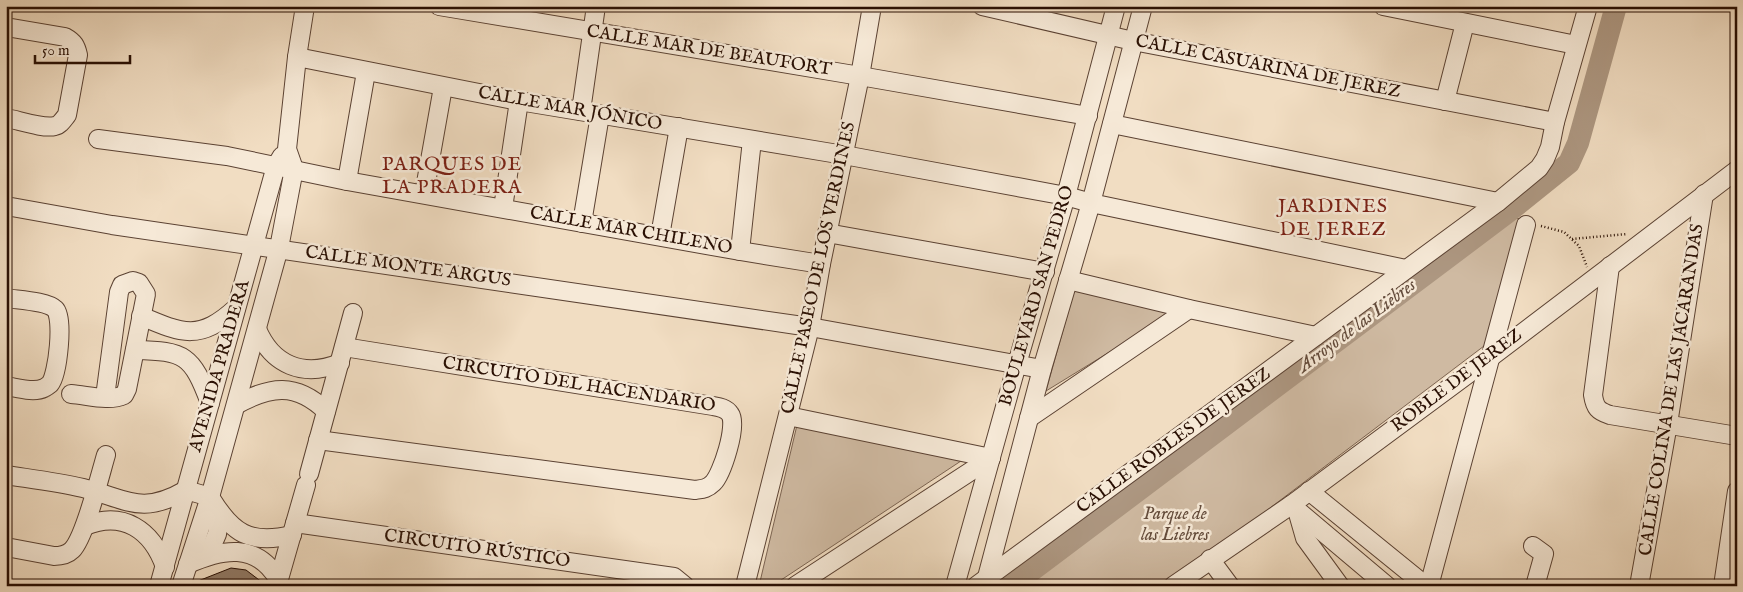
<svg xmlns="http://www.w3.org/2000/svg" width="1743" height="592" viewBox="0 0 1743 592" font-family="'IM FELL English',serif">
  <rect width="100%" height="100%" fill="#f1ddc2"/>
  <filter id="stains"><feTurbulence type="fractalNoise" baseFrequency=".004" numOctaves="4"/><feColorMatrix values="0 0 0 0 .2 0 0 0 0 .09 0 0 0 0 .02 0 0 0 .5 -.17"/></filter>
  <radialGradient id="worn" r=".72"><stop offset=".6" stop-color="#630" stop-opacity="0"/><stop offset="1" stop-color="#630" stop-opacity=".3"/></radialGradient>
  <g fill="#cfbaa2" stroke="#7c6452">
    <polygon points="1511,216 1525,221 1484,346 1167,586 1021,586"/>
    <polygon points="1074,291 1178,310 1046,391"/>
    <polygon points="797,425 967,457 772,586 759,586"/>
  </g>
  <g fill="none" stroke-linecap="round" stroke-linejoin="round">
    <polyline stroke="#ad9781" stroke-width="22" points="1011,586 1508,212 1569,163 1578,143 1616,6"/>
  </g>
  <polygon fill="#917a66" stroke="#290f03" points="231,568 246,570 267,586 192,586 193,583"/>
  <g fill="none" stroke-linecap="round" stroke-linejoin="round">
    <defs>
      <g id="minor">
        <polyline points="439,6 860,76 1088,116"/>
        <polyline points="982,6 1133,41 1555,122"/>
        <polyline points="1383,6 1576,45"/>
        <path d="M6,27L65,37C74,42 76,46 78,55L67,115C63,120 60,125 55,126C43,129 18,120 6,118"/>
        <polyline points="297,57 519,101 844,155 1066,196 1091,203 1406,269"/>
        <polyline points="1445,101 1465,23"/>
        <polyline points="581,111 596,6"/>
        <polyline points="1112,124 1498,202"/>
        <polyline points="98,139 227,156 347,181 740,251 821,264"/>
        <polyline points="347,181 366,72"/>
        <polyline points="424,194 443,87"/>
        <polyline points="6,206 112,225 810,327 1042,369"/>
        <polyline points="503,208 519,101"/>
        <polyline points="582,223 600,115"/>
        <polyline points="827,233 1045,272"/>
        <polyline points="660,236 679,127"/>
        <polyline points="740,251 752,140"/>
        <path d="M1610,266L1593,395C1595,408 1598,411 1610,415L1737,436"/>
        <polyline points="1068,280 1189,309 1316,336"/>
        <path d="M6,298C18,300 47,301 55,309C64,317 58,374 50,384C50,384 45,388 44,388C34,393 18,388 6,386"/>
        <path d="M141,316C183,334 200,341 236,308"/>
        <path d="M257,329C272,365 303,378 340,363"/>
        <path d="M135,350C185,351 192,355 210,403"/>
        <path d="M71,394C87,395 109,402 124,395L127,389L146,294L139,283L133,281L122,285L119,292L105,397"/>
        <path d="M236,405C270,386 296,382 326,411"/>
        <polyline points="788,416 991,458"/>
        <polyline points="1029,418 1189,309"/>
        <path d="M318,440L695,490C702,489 707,489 713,483C722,474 738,425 730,414C726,408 719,407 713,406L344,347"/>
        <polyline points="309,474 353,313"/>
        <path d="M6,475C32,479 58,482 83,488C127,499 141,516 186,490"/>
        <path d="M186,490L210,497C232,533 249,545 292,535"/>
        <polyline points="1309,491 1426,586"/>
        <polyline points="1291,505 1387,586"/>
        <polyline points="1297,510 1305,538 1340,586"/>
        <polyline points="295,523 674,577 685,586"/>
        <path d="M85,526C123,510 152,530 165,567"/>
        <polyline points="1533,546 1544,554 1535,586"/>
        <path d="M6,547L54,556C61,556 67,555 72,550C85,537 100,475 106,455"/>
        <polyline points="208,555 217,534 220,513"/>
        <polyline points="1210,559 1230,586"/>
        <path d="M188,564C222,549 256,542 278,579"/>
        <polyline points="986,581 1042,369 1091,203 1143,6"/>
        <polyline points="159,586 276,166 282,156"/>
        <polyline points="181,586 210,497 279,248 294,169 287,149 297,57 305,6"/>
        <polyline points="277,586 306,485"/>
        <polyline points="745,586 810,327 821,264 860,76 872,6"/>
        <polyline points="795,586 991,458"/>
        <polyline points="955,586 1017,364 1066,196 1116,6"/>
        <polyline points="976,586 1498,202 1539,168 1545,159 1550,147 1555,122 1588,6"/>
        <polyline points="1173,586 1291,505 1491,357 1737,170"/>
        <polyline points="1429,586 1526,225"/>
        <polyline points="1639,586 1668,424 1704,194"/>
        <polyline points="1723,586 1737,491"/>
      </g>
    </defs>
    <use href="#minor" stroke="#5b4233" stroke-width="20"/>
    <g stroke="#290f03" stroke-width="2.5" stroke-dasharray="1 2.5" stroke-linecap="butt">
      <polyline points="1541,226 1564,232 1579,246 1587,267"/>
      <polyline points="1572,239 1627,234"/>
    </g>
    <use href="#minor" stroke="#f6e9d7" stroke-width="18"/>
  </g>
  <g text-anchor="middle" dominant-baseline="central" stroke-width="5" stroke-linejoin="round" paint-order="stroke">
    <g font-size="18" fill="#290f03" stroke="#f6e9d7">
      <text transform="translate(709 51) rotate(9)">CALLE MAR DE BEAUFORT</text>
      <text transform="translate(1268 67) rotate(11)">CALLE CASUARINA DE JEREZ</text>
      <text transform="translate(570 109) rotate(10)">CALLE MAR JÓNICO</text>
      <text transform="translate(631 231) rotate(10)">CALLE MAR CHILENO</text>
      <text transform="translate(408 267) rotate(8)">CALLE MONTE ARGUS</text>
      <text transform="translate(819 268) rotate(-78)">CALLE PASEO DE LOS VERDINES</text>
      <text transform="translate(1037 296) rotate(-74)">BOULEVARD SAN PEDRO</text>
      <text transform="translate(220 366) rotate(-74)">AVENIDA PRADERA</text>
      <text transform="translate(1457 381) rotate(-37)">ROBLE DE JEREZ</text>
      <text transform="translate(579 385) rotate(9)">CIRCUITO DEL HACENDARIO</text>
      <text transform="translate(1672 390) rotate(-81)">CALLE COLINA DE LAS JACARANDAS</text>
      <text transform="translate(1174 441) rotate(-36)">CALLE ROBLES DE JEREZ</text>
      <text transform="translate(477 549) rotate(8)">CIRCUITO RÚSTICO</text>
    </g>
    <g font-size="18" font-style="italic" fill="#634b3b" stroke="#f6e9d7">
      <text x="1175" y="514">Parque de<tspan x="1175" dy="21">las Liebres</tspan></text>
    </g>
    <g font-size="19" font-style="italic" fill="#644c3c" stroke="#f6e9d7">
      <text transform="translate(1357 326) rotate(-37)">Arroyo de las Liebres</text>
    </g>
    <g font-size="20" letter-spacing="1" fill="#7a1f14" stroke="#f6e9d7">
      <text x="452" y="164">PARQUES DE<tspan x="452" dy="23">LA PRADERA</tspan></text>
      <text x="1333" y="206">JARDINES<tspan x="1333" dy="23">DE JEREZ</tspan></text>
    </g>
  </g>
  <rect width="1743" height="592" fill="none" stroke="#f1ddc2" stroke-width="25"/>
  <rect x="8" y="8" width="1728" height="577" fill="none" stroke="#290f03" stroke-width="2.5"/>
  <rect x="12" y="12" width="1718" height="567" fill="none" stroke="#290f03"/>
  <path d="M35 55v8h95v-8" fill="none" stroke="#290f03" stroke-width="2.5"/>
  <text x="42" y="55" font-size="15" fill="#290f03" stroke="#f6e9d7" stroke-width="4" paint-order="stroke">50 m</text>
  <rect width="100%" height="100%" filter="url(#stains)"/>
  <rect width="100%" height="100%" fill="url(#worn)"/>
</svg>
